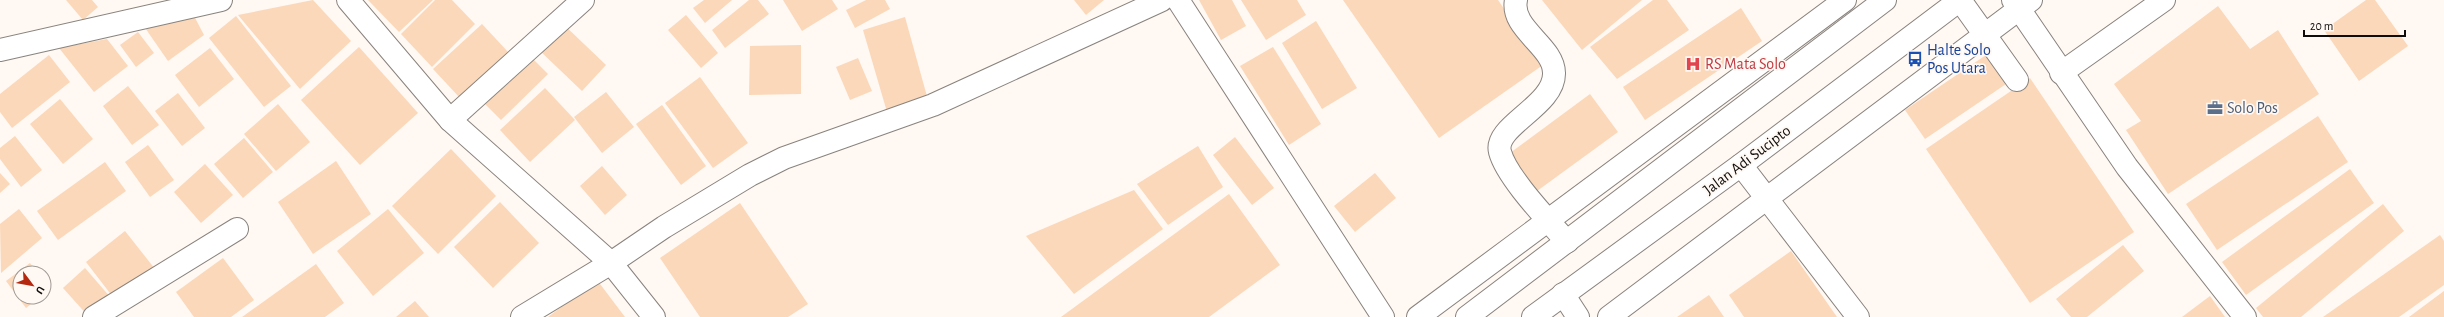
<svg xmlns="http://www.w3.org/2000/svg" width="2444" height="317" viewBox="0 0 2444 317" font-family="'Alegreya Sans',sans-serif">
  <rect width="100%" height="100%" fill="#fff8f3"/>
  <g fill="#fbd8b9">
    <polygon points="66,0 92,0 98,7 83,20"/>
    <polygon points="313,0 351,41 300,89 238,15"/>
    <polygon points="368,0 433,0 399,32"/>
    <polygon points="435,0 452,0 475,24 432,67 401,34"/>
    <polygon points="704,0 732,0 705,23 693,8"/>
    <polygon points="749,0 758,0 769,14 725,48 712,30"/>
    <polygon points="783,0 832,0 838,9 802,31"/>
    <polygon points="866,0 885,0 890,9 855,28 846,10"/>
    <polygon points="1074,0 1104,0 1086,15"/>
    <polygon points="1199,0 1232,0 1246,26 1221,40"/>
    <polygon points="1241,0 1297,0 1306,15 1266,40"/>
    <polygon points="1343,0 1498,0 1543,65 1439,138"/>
    <polygon points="1542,0 1642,0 1582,50"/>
    <polygon points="1653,0 1667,0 1689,30 1617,79 1590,47"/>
    <polygon points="2366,0 2375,0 2408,46 2359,81 2324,30"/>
    <polygon points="2218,6 2250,49 2278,30 2319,94 2168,194 2126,130 2141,121 2114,84"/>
    <polygon points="1741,8 1762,41 1645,120 1623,87"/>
    <polygon points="193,14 204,35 168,61 141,22"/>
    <polygon points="686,15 718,53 701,68 668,30"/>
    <polygon points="236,16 291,86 264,107 209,38"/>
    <polygon points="905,17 928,100 887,112 863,30"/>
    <polygon points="1316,21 1357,88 1322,109 1282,43"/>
    <polygon points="562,23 606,65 582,91 538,49"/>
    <polygon points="482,24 509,53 460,98 433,69"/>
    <polygon points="138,32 154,53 136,67 120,45"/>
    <polygon points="107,39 128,66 94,92 59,48"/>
    <polygon points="801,45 801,94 749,95 750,46"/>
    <polygon points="359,47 418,113 360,165 301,100"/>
    <polygon points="1273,47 1321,124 1289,145 1240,66"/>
    <polygon points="210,48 234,79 199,107 175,75"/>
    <polygon points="1989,53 2009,82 1925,139 1905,110"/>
    <polygon points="49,55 70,82 12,128 0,112 0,94"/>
    <polygon points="529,55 548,74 501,120 482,101"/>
    <polygon points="858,58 872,91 850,100 836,67"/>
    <polygon points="700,77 748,143 713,168 665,103"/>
    <polygon points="2030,78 2134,232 2030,303 1926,149"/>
    <polygon points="128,86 159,125 132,145 103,106"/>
    <polygon points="545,88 575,120 530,162 500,130"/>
    <polygon points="606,92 634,127 602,153 574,117"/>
    <polygon points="178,93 205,128 182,146 155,111"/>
    <polygon points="1590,94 1618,132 1537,191 1510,153"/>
    <polygon points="60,99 93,139 63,164 30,124"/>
    <polygon points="278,104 310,142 276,171 244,134"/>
    <polygon points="662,105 706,166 681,185 636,124"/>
    <polygon points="2318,116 2348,162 2217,250 2186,204"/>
    <polygon points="15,136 42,170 21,187 0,159 0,148"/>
    <polygon points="1235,137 1274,188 1252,205 1213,155"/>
    <polygon points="244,138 273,172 243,198 214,164"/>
    <polygon points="148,145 174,180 150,197 125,162"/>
    <polygon points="1198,146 1223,187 1168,225 1137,184"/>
    <polygon points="451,149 496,196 438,254 392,206"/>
    <polygon points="336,161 371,214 313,254 278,202"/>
    <polygon points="105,162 126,191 58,240 37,211"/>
    <polygon points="205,164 233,195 201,223 174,192"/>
    <polygon points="602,166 627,195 605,215 580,186"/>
    <polygon points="2350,169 2374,203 2246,295 2222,262"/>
    <polygon points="0,173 10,184 0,193"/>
    <polygon points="1375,173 1396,198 1355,232 1334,206"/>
    <polygon points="1134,190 1163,229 1074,294 1026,236"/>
    <polygon points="1229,194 1280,265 1209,317 1061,317"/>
    <polygon points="500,202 539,243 493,288 454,247"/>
    <polygon points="740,203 808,304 788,317 700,317 660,258"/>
    <polygon points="2383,204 2404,231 2301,317 2263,317 2256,308"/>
    <polygon points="19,209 42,238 1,273 0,224"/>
    <polygon points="388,209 424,253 373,296 337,251"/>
    <polygon points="125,231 155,269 116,301 86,262"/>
    <polygon points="2440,235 2444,241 2444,285 2399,317 2323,317"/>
    <polygon points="2123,245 2144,271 2087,317 2071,317 2056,299"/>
    <polygon points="1791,251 1837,317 1744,317 1729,295"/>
    <polygon points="223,258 254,300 231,317 194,317 176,292"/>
    <polygon points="30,263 37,273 20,273 20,297 40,297 26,308 6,281"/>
    <polygon points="316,264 344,303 325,317 242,317"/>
    <polygon points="85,268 111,298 89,317 63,288"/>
    <polygon points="597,280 625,317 548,317"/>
    <polygon points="44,283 49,290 44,294"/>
    <polygon points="2444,291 2444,317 2409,317"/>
    <polygon points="1709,295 1724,317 1677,317"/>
    <polygon points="2210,296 2225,317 2182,317"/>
    <polygon points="415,301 429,317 396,317"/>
  </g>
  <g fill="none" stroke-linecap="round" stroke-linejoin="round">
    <defs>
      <g id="minor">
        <polyline points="348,0 450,120 611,263 654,317"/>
        <polyline points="1178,0 1383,317"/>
        <path d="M1516,0C1510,29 1554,46 1554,73C1555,106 1493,126 1500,152C1507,178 1549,221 1567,242"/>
        <polyline points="1960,0 2017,80"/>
        <polyline points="2013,0 2127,167 2245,317"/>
        <polyline points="0,50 221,0"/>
        <polyline points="2061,73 2164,0"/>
        <polyline points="450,120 583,0"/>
        <polyline points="1741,165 1858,317"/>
        <polyline points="1563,294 1578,317"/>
        <polyline points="94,317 237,229"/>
        <polyline points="522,317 611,263 664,227 750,175 784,158 933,105 1162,0"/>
        <polyline points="1418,317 1845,0"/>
        <polyline points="1609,317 2031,0"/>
      </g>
      <g id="highway">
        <polyline points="1467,317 1885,0"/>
        <polyline points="1533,317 1741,165 1960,0"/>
      </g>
    </defs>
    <use href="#minor" stroke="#89837e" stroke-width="24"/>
    <use href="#highway" stroke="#89837e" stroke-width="24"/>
    <use href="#minor" stroke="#fff" stroke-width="22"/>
    <use href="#highway" stroke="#fff" stroke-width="22"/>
  </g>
  <defs>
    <symbol id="bus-bare" viewBox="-9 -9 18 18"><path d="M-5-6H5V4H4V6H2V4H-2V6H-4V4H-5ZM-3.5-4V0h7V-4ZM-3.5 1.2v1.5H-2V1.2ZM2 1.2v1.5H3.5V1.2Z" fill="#1a4fb4" stroke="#fff8f3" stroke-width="2.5" paint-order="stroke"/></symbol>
    <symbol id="hospital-bare" viewBox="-9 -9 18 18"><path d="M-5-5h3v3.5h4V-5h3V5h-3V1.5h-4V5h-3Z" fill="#e0444e" stroke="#fff8f3" stroke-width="2.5" paint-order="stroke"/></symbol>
    <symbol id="office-bare" viewBox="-9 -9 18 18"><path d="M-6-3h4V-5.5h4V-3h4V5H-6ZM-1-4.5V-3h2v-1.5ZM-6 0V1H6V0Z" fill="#5c6f8a" stroke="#fff8f3" stroke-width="2.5" paint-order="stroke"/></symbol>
  </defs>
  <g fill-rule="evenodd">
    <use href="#bus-bare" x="1904" y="48" width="22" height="22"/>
    <use href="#hospital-bare" x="1682" y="53" width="22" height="22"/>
    <use href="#office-bare" x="2204" y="97" width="22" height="22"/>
  </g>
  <g text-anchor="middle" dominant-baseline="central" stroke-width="3.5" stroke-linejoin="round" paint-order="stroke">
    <g font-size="16" fill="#164399" stroke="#fff8f3" text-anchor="start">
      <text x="1927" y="50">Halte Solo<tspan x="1927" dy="18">Pos Utara</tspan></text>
    </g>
    <g font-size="16" fill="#be3a42" stroke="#fff8f3" text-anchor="start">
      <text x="1705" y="64">RS Mata Solo</text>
    </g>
    <g font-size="16" fill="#4e5e75" stroke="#fff8f3" text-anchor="start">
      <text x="2227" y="108">Solo Pos</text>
    </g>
    <g font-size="16" fill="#0f0d0b" stroke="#fff8f3">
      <text transform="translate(1747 160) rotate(-37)">Jalan Adi Sucipto</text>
    </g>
  </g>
  <g transform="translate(32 285) rotate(122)"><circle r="19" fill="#fff8f3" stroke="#9f9a96"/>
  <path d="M0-3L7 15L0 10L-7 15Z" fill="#b52810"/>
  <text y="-6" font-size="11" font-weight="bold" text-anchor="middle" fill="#0f0d0b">U</text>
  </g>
  <path d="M2304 30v6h101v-6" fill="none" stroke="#0f0d0b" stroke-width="2"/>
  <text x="2310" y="30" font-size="12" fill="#0f0d0b" stroke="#fff8f3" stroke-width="3" paint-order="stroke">20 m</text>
</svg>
